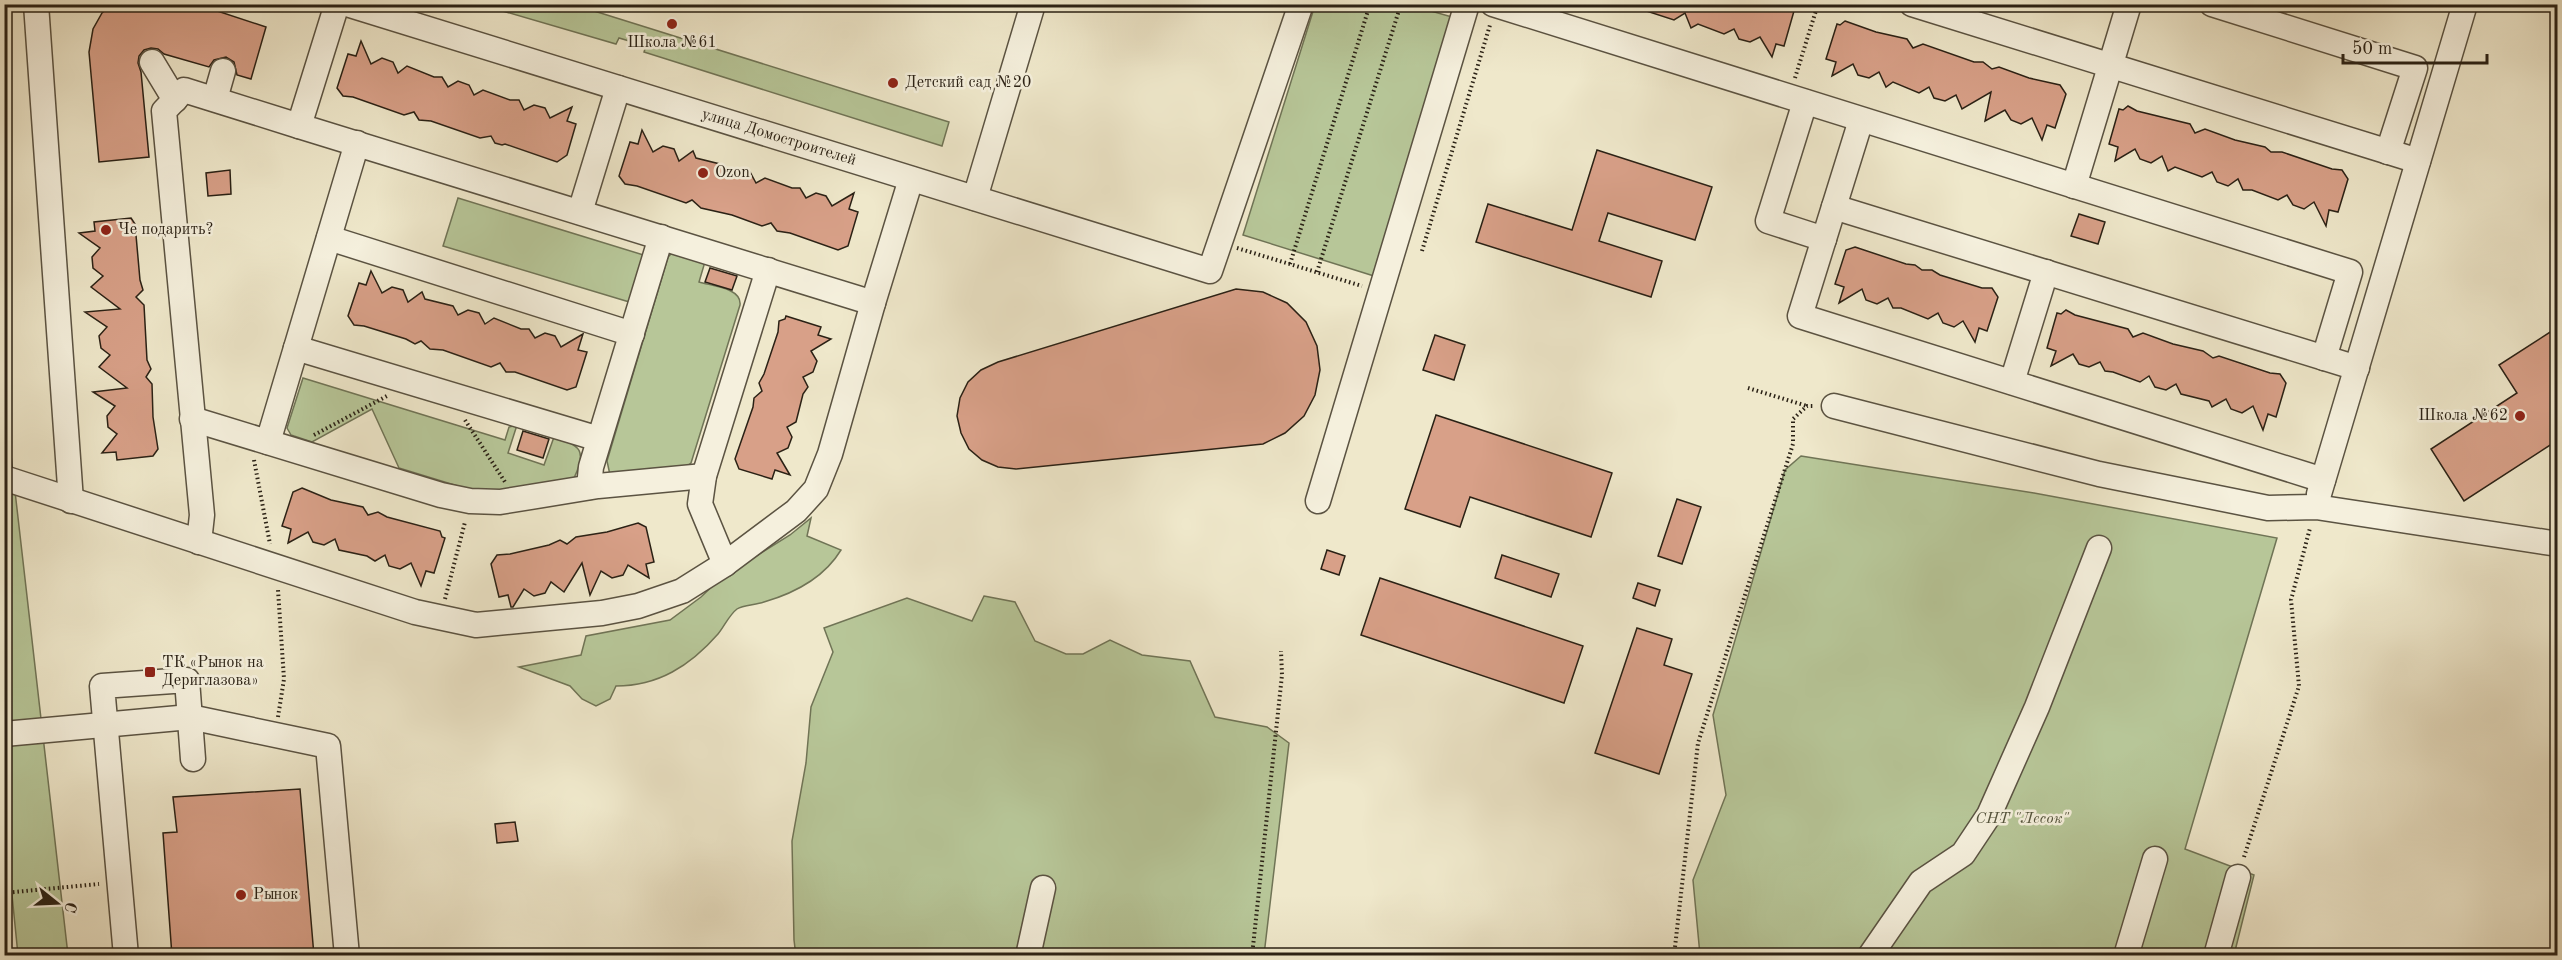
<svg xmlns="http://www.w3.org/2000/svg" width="2562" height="960" viewBox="0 0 2562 960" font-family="'Old Standard TT',serif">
  <rect width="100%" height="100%" fill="#efe8cb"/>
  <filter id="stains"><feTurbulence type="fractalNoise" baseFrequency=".00333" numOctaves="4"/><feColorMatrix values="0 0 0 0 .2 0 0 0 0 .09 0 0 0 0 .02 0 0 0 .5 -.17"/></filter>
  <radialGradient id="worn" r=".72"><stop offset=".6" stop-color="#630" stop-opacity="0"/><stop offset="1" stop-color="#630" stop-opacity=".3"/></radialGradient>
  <g fill="#b7c698" stroke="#707456" stroke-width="1.5">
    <polygon points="482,5 575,5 949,122 942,146 644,52 646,46 619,38 616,44"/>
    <polygon points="1315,5 1410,5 1452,17 1374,276 1243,235"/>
    <polygon points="458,198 650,257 636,304 443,246"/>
    <path d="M672,253L707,255L699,282C712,286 742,288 740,305L691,463L687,466L610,475L607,461L668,257Z"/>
    <path d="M303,378L505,440L509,427L517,425L508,453L544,465L554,437C581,445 587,451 574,478L487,495L399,468L372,409L312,442L291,435L287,428Z"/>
    <polygon points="4,383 12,465 68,955 18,955 4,815"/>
    <polygon points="1801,456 2034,493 2277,538 2185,849 2254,875 2234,955 1700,955 1693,880 1726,795 1713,715 1785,470"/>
    <path d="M811,518L807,536L841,550C824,578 795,593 764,602C756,605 743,605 737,609C729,615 724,627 718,634C690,666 658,686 616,686L610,699L596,706L582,699L570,686L519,667L581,655L586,636L670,620L701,597L721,578L790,535Z"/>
    <polygon points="984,596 1015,602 1035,641 1066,654 1083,654 1110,640 1142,655 1190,661 1215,717 1267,727 1289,743 1264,955 796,956 794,940 792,841 806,763 811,707 833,652 824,628 907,598 972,621"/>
  </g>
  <g fill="#d8a088" stroke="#2a2115" stroke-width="1.5">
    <polygon points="112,4 196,4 266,27 251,79 237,75 234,62 226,57 214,60 209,67 164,54 158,49 151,48 144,50 139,56 138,63 141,72 149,157 99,162 89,52 93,29 102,13"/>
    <polygon points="1637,4 1790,4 1791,10 1794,11 1784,46 1776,44 1772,57 1760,37 1750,42 1739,39 1734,29 1724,34 1698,24 1691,28 1685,13 1674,20 1637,8"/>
    <polygon points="1845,21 1876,32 1907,39 1913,48 1923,44 1974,62 1983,62 1992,69 1999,67 2029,78 2060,85 2066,94 2055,128 2047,125 2042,140 2032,118 2021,124 2011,120 2005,110 1985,121 1991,92 1962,109 1956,95 1945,101 1934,98 1929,87 1919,93 1893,82 1886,87 1879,72 1869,78 1858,75 1853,64 1832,76 1836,62 1826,59 1837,24 1840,25"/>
    <polygon points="361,41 371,64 382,58 393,62 398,73 407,66 434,77 442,77 448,87 458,81 469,85 474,95 483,90 510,100 519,100 524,110 534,105 545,108 550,118 572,107 567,121 576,124 567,155 557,162 505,144 502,145 495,143 491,136 480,138 431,121 419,120 414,112 404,115 353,97 343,96 337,88 348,54 356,56"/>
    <polygon points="2128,106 2137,111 2190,124 2195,133 2205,129 2235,140 2265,147 2271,152 2282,152 2332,169 2342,170 2348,179 2338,212 2329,210 2326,226 2314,202 2304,209 2293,205 2287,195 2278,200 2252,190 2243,190 2238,179 2228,186 2217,182 2212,172 2202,177 2175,167 2168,171 2162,156 2151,163 2140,159 2135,149 2115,161 2118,147 2109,144 2119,109 2123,110"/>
    <polygon points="642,130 653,152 663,146 674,149 679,161 693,151 696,158 724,165 730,174 740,169 750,172 756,183 765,178 792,188 800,188 806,198 816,193 826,196 832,206 854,193 849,209 858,212 848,246 838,250 790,233 777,231 771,223 762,226 732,215 701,208 692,200 686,203 637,186 625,184 619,176 630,142 638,144"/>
    <polygon points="1597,150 1712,187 1695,240 1608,213 1599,241 1662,261 1651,297 1476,242 1488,204 1572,230"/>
    <polygon points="230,170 231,194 208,196 206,173"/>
    <polygon points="2079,214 2105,222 2098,244 2071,236"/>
    <polygon points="131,218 135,224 140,280 143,290 136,297 144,305 147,360 151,369 146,377 152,384 153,417 158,449 153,456 117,460 116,452 102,453 117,434 108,427 107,416 115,406 93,392 127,388 99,367 110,355 101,348 99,336 107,327 85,312 120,309 91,287 103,276 93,268 92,257 100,248 79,233 95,231 94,222"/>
    <polygon points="1855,247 1906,264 1915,265 1922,270 1932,270 1940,275 1982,288 1992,288 1998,297 1987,331 1979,328 1975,342 1963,321 1954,327 1943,323 1938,313 1928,319 1901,308 1893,308 1888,298 1877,304 1866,300 1862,289 1839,303 1844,287 1835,284 1846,250"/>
    <polygon points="710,268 737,276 732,290 705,282"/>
    <polygon points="371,271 382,293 392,287 403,290 408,302 422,292 425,299 453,306 458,315 468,310 479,313 485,324 494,318 521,329 529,329 535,338 545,333 555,336 561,347 583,334 578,350 587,352 576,387 567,390 515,372 506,372 500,363 491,367 443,350 430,349 421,341 415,344 406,339 364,326 354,325 348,316 359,283 366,285"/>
    <polygon points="1236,289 1263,292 1287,303 1306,322 1317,346 1320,370 1315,395 1304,416 1285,433 1263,444 1016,469 998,467 982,460 969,449 961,433 957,416 960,398 968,382 981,370 998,362"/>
    <polygon points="2066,310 2075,315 2128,329 2133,337 2143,333 2173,344 2203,351 2213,358 2219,356 2270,373 2280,374 2286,383 2276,417 2268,414 2263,430 2253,406 2242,413 2231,409 2226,399 2212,407 2209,401 2181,394 2176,384 2166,390 2155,387 2149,376 2140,382 2113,372 2105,371 2100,362 2089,367 2079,364 2073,354 2051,366 2056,351 2047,348 2057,313 2061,314"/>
    <polygon points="786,316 821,327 818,335 831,339 811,351 817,361 813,372 803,377 808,387 803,394 796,422 787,427 792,437 788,448 777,453 790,475 775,470 772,479 739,469 735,459 753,407 754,398 762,391 759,383 764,374 778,332 779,321 785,319"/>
    <polygon points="2558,327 2558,440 2464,501 2431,449 2517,393 2499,365"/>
    <polygon points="1435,335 1465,345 1454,380 1423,370"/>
    <polygon points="1436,415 1612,473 1591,537 1470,497 1460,527 1405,509"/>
    <polygon points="523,431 549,439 543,458 517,450"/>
    <polygon points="302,488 331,500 363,507 368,515 378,512 387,517 440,531 442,537 445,538 434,573 426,571 421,586 411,563 400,569 389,566 385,555 375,561 367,556 339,550 335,539 324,545 313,542 308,532 288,543 291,529 282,526 293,492"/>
    <polygon points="1677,499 1701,507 1682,564 1658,556"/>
    <polygon points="638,523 646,527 654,562 646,564 649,578 628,565 623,575 612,578 601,571 590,595 582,563 564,592 551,582 545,593 534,596 524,589 513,607 511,607 508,595 499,597 491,564 497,555 510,554 549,545 560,540 567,544 576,537 607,532"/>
    <polygon points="1327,550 1345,556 1339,575 1321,569"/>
    <polygon points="1502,555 1559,574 1551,597 1495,578"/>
    <polygon points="1380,578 1583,646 1564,703 1361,635"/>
    <polygon points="1638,583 1660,590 1655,606 1633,598"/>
    <polygon points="1637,628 1672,639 1664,665 1692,674 1659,774 1595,753"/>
    <polygon points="300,789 314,956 172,956 163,833 177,832 173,797"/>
    <polygon points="515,822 518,841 497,843 495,824"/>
  </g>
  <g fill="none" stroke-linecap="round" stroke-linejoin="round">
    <defs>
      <g id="minor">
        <polyline points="36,4 71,501"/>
        <polyline points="337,4 299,126 873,303 911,179"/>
        <path id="s1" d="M347,4L1210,271L1301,4"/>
        <polyline points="1493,4 2350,272 2324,358"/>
        <polyline points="1912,4 2418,161"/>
        <polyline points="2212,4 2415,68 2388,152"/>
        <polyline points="152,62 175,100"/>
        <polyline points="215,99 223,71"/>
        <polyline points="1805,102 1768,221 1824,239"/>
        <polyline points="1861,120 1800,316 2323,480"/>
        <polyline points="2074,186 2129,4"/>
        <polyline points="975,198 1033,4"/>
        <polyline points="1834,207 2357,368"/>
        <polyline points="580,212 618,88"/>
        <polyline points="329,238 632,334"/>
        <polyline points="296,348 599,439"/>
        <polyline points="2012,382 2046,272"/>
        <polyline points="1834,406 2099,474 2268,508 2316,507 2558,544"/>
        <polyline points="192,419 441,495 470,501 500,502 598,486 704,476"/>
        <polyline points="268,442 357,143"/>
        <polyline points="4,478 415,612 476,625 602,613 638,606 682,591 725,564 796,511 816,489 830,454 873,303"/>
        <polyline points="589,487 591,467 661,237"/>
        <polyline points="2319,494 2465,4"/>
        <polyline points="1318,501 1467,4"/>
        <polyline points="199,542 202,515 164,111 184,90 299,126"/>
        <polyline points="725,564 700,504 704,476 768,270"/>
        <polyline points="4,734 190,717 328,746 347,956"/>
        <polyline points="126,956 102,686 187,680 193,759"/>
        <polyline points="1028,956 1043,888"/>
        <polyline points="1870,956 1921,882 1963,854 1989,815 2037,707 2099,548"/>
        <polyline points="2126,956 2155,859"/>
        <polyline points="2216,956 2238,877"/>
      </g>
    </defs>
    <use href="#minor" stroke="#5b5342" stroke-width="27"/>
    <g stroke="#2a2115" stroke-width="4" stroke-dasharray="1.5 3" stroke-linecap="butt">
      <polyline points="1795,78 1818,4"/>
      <polyline points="1237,248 1362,286"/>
      <polyline points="1422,251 1490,25"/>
      <polyline points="1290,264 1370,4"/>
      <polyline points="1317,272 1401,4"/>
      <polyline points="1748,388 1807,406"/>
      <polyline points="465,420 505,482"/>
      <polyline points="314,435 387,396"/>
      <polyline points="254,460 270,544"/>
      <polyline points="445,599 465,522"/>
      <polyline points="278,717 284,679 278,590"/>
      <polyline points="2244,857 2299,686 2291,600 2310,528"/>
      <polyline points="4,893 99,884"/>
      <polyline points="1252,956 1282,675 1281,651"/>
      <polyline points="1674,956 1698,743 1793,444 1793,419 1807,406 1815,406"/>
    </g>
    <use href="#minor" stroke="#f5f0dd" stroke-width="24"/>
  </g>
  <g fill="#8f2418" stroke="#f5f0dd" stroke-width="2">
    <circle cx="672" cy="24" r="6"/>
    <circle cx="893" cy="83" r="6"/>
    <circle cx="703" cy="173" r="6"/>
    <circle cx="106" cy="230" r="6"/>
    <circle cx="2520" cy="416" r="6"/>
    <rect x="144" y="666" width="12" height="12" rx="3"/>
    <circle cx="241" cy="895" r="6"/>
  </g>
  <g text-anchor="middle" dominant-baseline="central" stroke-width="5" stroke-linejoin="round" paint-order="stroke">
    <g font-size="16" fill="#2a2115" stroke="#f5f0dd" text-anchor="start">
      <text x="672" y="43" text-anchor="middle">Школа №61</text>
      <text x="905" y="83">Детский сад №20</text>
      <text x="715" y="173">Ozon</text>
      <text x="118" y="230">Че подарить?</text>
      <text x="2508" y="416" text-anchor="end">Школа №62</text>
      <text x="162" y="663">ТК «Рынок на<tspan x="162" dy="18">Дериглазова»</tspan></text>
      <text x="253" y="895">Рынок</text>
    </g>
    <g font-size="16" fill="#2a2115" stroke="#f5f0dd">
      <text stroke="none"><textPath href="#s1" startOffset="452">улица Домостроителей</textPath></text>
    </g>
    <g font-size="16" font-style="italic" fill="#54533c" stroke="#f5f0dd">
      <text x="2022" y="819">СНТ "Лесок"</text>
    </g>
  </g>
  <rect width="2562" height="960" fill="none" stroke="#efe8cb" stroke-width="24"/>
  <rect x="6" y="6" width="2550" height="948" fill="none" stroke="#2a2115" stroke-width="3"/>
  <rect x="12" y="12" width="2538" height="936" fill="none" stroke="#2a2115" stroke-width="1.5"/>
  <g transform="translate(57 903) rotate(108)" stroke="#f5f0dd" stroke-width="4.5" paint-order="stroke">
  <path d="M0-4.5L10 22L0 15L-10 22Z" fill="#2a2115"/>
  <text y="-9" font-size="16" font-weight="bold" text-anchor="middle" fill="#2a2115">С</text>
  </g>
  <path d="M2343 54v9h144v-9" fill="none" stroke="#2a2115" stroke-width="3"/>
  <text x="2352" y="54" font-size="18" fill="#2a2115" stroke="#f5f0dd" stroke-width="4.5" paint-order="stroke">50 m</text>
  <rect width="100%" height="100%" filter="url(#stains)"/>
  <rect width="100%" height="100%" fill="url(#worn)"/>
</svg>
